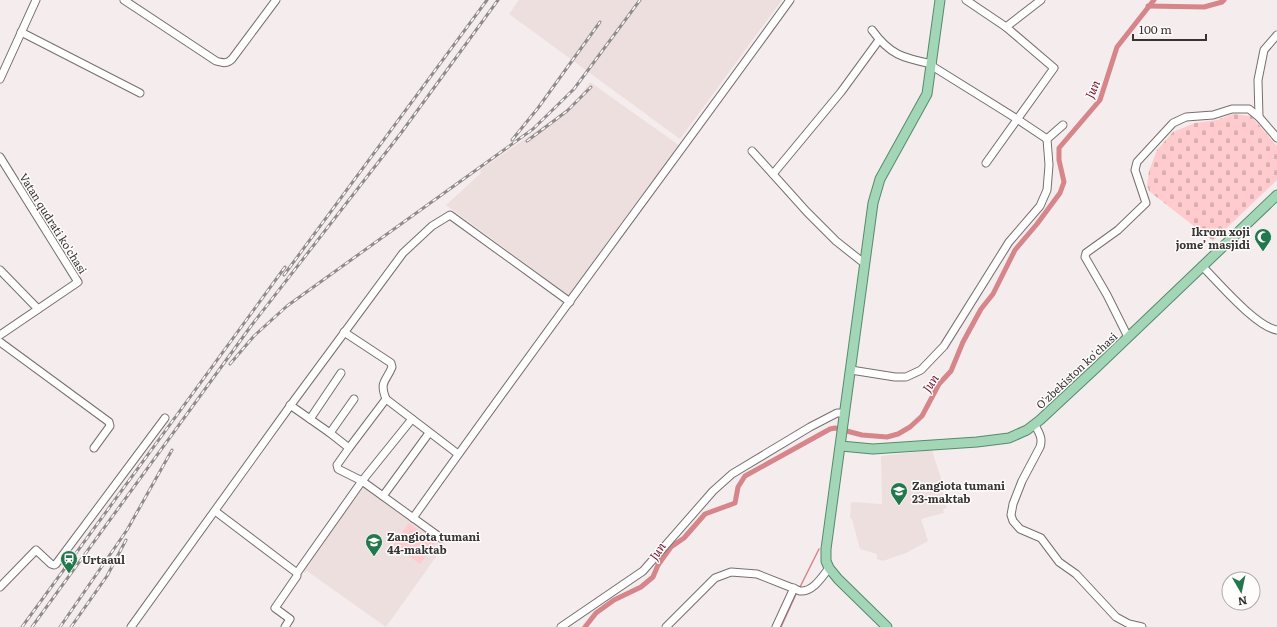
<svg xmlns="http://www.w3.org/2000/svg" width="1277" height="627" viewBox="0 0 1277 627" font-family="Literata,serif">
  <defs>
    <pattern id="cemetery-stones" width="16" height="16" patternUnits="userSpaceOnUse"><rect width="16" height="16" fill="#ffcbcd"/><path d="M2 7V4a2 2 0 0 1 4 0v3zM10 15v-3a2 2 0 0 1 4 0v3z" fill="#dbafb1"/></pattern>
  </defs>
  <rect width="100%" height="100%" fill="#f5eded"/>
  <g fill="#eedfdf">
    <polygon points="519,0 782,0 680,139 509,14"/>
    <polygon points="590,82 680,146 569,296 446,205 481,173 480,170 572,106"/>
    <polygon points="932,450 943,485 940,486 947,508 943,509 944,513 921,519 928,541 906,553 883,561 877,559 877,554 860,549 852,519 850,518 851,502 882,504 881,456"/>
    <polygon points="363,486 445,544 386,627 307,571 305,573 302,571"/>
  </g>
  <polygon fill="url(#cemetery-stones)" points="1233,114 1251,116 1277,146 1277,180 1213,241 1149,191 1147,185 1149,171 1157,150 1173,132 1195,123 1217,120"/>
  <polygon fill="#ffcbcd" points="409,523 435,543 420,564 393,545"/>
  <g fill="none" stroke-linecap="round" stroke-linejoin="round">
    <g stroke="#d6858b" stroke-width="1.5">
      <polyline points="800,587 819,549"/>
      <polyline points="781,627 797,592"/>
    </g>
    <g stroke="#d6858b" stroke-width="5">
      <polyline points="1148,6 1204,7 1222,2 1224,0"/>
      <polyline points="585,627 596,613 614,600 641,587 653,577 658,565 671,547 684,538 705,514 735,503 738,487 745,476 830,429 835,428 862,435 887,437 898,434 910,427 922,416 939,384 951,371 963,342 981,309 993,294 1015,250 1037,224 1060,193 1064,182 1059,160 1059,148 1100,100 1117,47 1154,0"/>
    </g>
    <defs>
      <g id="minor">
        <path d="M124,0L216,61C223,63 227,64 232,59L276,0"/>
        <polyline points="966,0 1006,27 1054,68 986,163"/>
        <polyline points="1006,27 1041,0"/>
        <path d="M872,30C890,55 903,58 932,64"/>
        <polyline points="21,32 140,93"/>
        <polyline points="1277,35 1264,50 1258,80 1259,117 1277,138"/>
        <polyline points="932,66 1017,119 1047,139"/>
        <polyline points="0,79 36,0"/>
        <polyline points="752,151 807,212 836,241 865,264"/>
        <polyline points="0,157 78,282 0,335"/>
        <polyline points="773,174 841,92 879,40"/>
        <path d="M1202,266C1218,282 1256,327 1277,330"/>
        <polyline points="0,270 38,309"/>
        <path d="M344,332L391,363L392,367C386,382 379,381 386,399L349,448"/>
        <polyline points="1128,337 1107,295 1085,257 1086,253 1118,230 1146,203 1135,170 1137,162 1173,123 1186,117 1213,115 1232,109 1249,109 1259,117"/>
        <polyline points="0,342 109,422 110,426 94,448"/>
        <polyline points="851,370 895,377 906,377 921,370 944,346 1009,242 1040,206 1047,190 1049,165 1047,139 1063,125"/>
        <polyline points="386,399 458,454"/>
        <polyline points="290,405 330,433 349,448 337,465 338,469 362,481 441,538"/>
        <polyline points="310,419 341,373"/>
        <path d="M1035,425C1039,433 1043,438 1040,447L1022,481L1013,504L1011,515L1013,521L1020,529L1041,538L1059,562L1076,574L1116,617L1129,624L1142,627"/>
        <polyline points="330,433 354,399"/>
        <polyline points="383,496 429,433"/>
        <polyline points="215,511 297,573"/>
        <path d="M413,518C537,343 665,173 790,0"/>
        <polyline points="0,587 36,550 51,564 54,565 56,564 165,418"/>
        <polyline points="131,627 293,402 403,253 432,226 450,215 570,302"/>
        <polyline points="285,627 290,619 275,608 297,576 297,573 362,481 412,419"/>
        <polyline points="561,627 643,571 713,491 732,474 810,427 837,413 844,413"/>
        <path d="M666,627L715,578L731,572L757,574L800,591C813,592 822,577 829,568"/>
        <polyline points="776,627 794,588"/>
      </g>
      <g id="major">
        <polyline points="841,446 873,449 977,442 1009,438 1027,430 1040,420 1097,367 1277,195"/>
        <polyline points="887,627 838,579 829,568 826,561 826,549 873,203 880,179 927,94 940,0"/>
      </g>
    </defs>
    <use href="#minor" stroke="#766f70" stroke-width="9"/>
    <use href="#major" stroke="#548b6a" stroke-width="11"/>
    <use href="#minor" stroke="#fff" stroke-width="7"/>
    <use href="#major" stroke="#a2d6b7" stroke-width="9"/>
    <defs>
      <g id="rail">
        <polyline points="512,140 538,108 600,22"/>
        <polyline points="527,141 567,111 591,87"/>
        <polyline points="284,275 487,0"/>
        <polyline points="230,364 254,336 287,306 533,129 574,89 640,0"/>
        <polyline points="22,627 285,267"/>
        <polyline points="32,627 251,326 401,133 498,0"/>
        <polyline points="60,627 127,530 172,450"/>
        <polyline points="71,627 107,576 126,540"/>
      </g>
    </defs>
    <use href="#rail" stroke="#908b8b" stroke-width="3"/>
    <use href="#rail" stroke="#fffcfc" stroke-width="1.5" stroke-dasharray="4.5" stroke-linecap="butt"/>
  </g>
  <defs>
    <symbol id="mosque-pin" viewBox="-11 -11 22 30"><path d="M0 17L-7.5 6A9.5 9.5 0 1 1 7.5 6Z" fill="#22784c" stroke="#fffcfc"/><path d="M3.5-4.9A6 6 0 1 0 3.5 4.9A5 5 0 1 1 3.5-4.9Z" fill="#fff"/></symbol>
    <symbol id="school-pin" viewBox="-11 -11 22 30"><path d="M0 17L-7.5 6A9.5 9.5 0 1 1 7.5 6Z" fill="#22784c" stroke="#fffcfc"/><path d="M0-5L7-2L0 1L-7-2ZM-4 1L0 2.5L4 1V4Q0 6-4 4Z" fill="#fff"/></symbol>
    <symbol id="station-pin" viewBox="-11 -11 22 30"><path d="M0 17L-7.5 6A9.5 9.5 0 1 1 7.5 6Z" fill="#22784c" stroke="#fffcfc"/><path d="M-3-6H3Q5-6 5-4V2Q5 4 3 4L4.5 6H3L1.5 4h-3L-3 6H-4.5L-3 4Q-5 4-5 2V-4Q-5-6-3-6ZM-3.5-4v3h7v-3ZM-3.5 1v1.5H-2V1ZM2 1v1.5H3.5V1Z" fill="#fff"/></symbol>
  </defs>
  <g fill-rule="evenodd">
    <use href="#mosque-pin" x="1253" y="227" width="20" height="27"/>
    <use href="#school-pin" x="889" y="481" width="20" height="27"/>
    <use href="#school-pin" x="364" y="532" width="20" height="27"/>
    <use href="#station-pin" x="59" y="549" width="20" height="27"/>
  </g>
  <g text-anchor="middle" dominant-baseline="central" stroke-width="3" stroke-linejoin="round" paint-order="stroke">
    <g font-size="11" fill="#373434" stroke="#fffcfc">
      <text transform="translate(54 223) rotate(58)">Vatan qudrati ko'chasi</text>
      <text transform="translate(1076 370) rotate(-43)">O'zbekiston ko'chasi</text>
    </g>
    <g font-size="11" font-weight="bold" fill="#373434" stroke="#fffcfc" text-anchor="start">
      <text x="1250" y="231" text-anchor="end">Ikrom xoji<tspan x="1250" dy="13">jome’ masjidi</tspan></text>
      <text x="912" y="485">Zangiota tumani<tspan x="912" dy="13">23-maktab</tspan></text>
      <text x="387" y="536">Zangiota tumani<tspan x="387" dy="13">44-maktab</tspan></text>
      <text x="82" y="559">Urtaaul</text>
    </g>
    <g font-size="12" font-style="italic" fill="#741328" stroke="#fffcfc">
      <text transform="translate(1092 89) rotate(-66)">Jun</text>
      <text transform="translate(930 383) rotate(-56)">Jun</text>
      <text transform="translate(657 551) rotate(-56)">Jun</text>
    </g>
  </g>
  <g transform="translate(1241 591) rotate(171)"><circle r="19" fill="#fffcfc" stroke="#afacac"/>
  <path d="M0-3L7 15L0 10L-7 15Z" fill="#22784c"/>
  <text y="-6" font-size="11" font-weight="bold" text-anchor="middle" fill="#373434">N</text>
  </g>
  <path d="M1133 34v6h73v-6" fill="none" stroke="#373434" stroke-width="2"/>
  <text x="1139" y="34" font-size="12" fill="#373434" stroke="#fffcfc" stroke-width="3" paint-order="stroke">100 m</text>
</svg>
